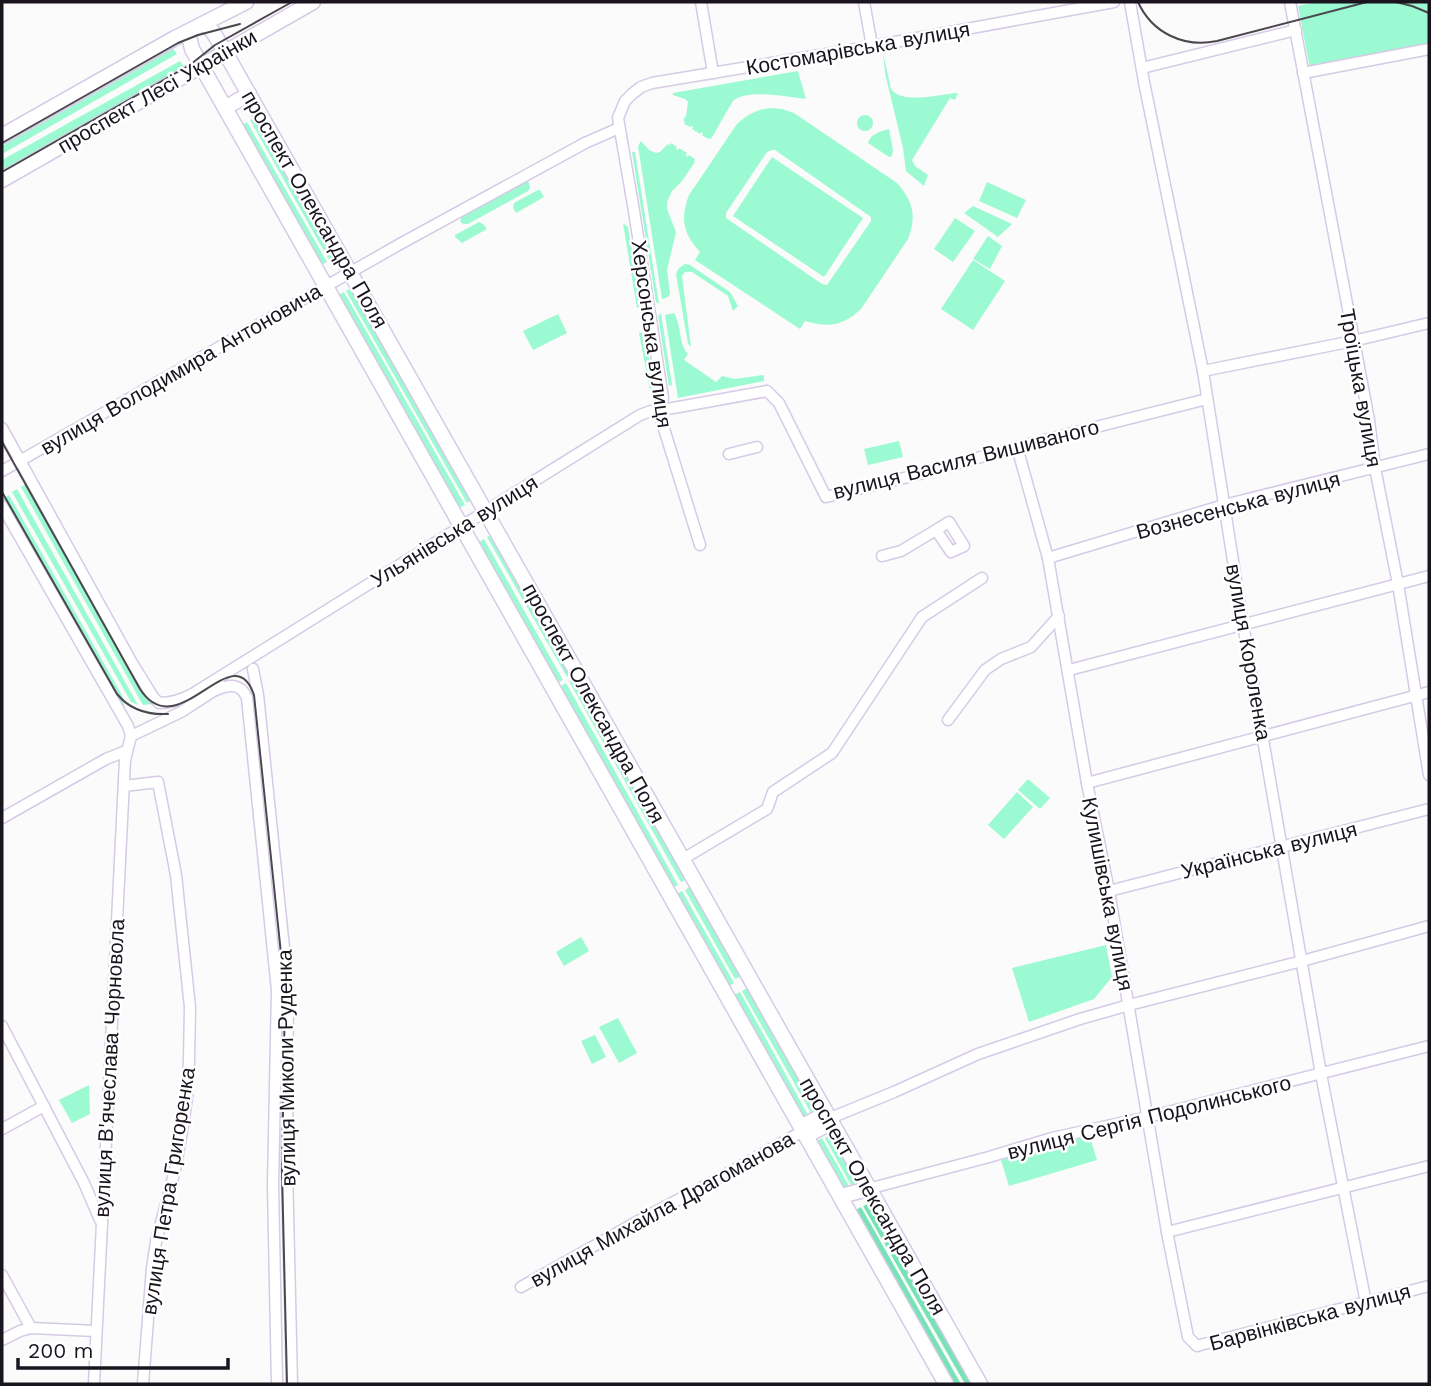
<svg xmlns="http://www.w3.org/2000/svg" width="1431" height="1386" viewBox="0 0 1431 1386" font-family="'Work Sans',sans-serif">
  <rect width="100%" height="100%" fill="#fbfbfb"/>
  <g fill="#9bfad1" fill-rule="evenodd">
    <polygon points="1317,2 1429,2 1429,46 1310,69 1298,6"/>
    <polygon points="173,49 177,54 2,154 2,146"/>
    <path d="M883,53L891,89C903,105 940,94 958,93L955,100L950,98L912,160L915,166L928,175L924,186L906,171L903,148L885,73Z"/>
    <polygon points="180,61 184,67 2,170 2,160"/>
    <path d="M798,71L806,99C787,97 750,89 734,100C731,103 715,133 711,139L709,138L708,139L702,135L703,133L701,132L700,134L692,129L693,127L691,126L690,127L684,124L685,122L683,120L686,116L688,102L685,99L673,95V93Z"/>
    <path d="M770,108L782,109L794,113L897,183C913,201 917,216 908,239L861,309C843,326 828,328 805,321L800,329L695,260L700,252C683,233 680,219 689,195L737,124C747,115 756,110 770,108ZM772,150H775L871,217V221L827,285L822,284L726,218V213L767,152Z"/>
    <circle cx="865" cy="123" r="8"/>
    <polygon points="256,117 334,257 329,260 250,120"/>
    <polygon points="247,122 327,262 321,265 241,125"/>
    <path d="M889,129L893,150L892,156L889,157L868,143C871,133 880,132 889,129Z"/>
    <polygon points="641,141 649,150 656,153 660,152 668,144 670,145 671,143 677,147 676,149 678,150 679,148 687,153 686,155 687,157 689,155 695,159 694,161 695,162 682,181 672,191 667,202 667,209 676,232 667,270 670,294 668,297 662,299 638,146"/>
    <polygon points="632,152 635,152 659,304 656,302"/>
    <polygon points="772,157 863,218 824,277 733,216"/>
    <polygon points="527,181 529,183 530,188 528,191 468,224 463,224 460,221 462,217"/>
    <polygon points="987,182 1026,200 1017,218 979,201"/>
    <polygon points="538,190 540,190 544,197 516,213 513,208 514,203"/>
    <polygon points="973,206 1012,224 998,237 964,213"/>
    <polygon points="955,218 975,231 953,262 934,249"/>
    <polygon points="479,222 483,224 487,229 462,243 455,237 455,235"/>
    <polygon points="623,223 628,227 641,303 640,307 637,308"/>
    <polygon points="988,236 1002,246 990,269 973,259"/>
    <polygon points="973,260 1005,281 973,330 941,309"/>
    <polygon points="685,264 690,265 730,292 738,306 733,311 728,296 692,272 685,272 682,276 691,347 688,344 676,274 679,268"/>
    <polygon points="353,287 473,499 467,503 346,291"/>
    <polygon points="344,292 465,505 459,508 337,296"/>
    <polygon points="661,313 672,385 669,386 658,316"/>
    <path d="M674,313C682,326 678,343 688,354L684,360L716,382L722,376L735,379L763,375L764,376V381L678,398L665,315Z"/>
    <polygon points="558,314 567,333 533,350 523,331"/>
    <polygon points="645,332 654,389 650,390 639,333"/>
    <polygon points="899,441 903,457 868,465 864,449"/>
    <polygon points="28,483 152,704 143,705 21,487"/>
    <polygon points="17,489 138,705 131,702 12,492"/>
    <polygon points="9,495 123,697 126,717 2,499"/>
    <polygon points="493,534 573,673 567,677 487,537"/>
    <polygon points="484,539 563,680 557,683 478,543"/>
    <polygon points="576,677 688,879 681,882 569,681"/>
    <polygon points="566,683 678,885 672,888 559,687"/>
    <polygon points="1028,779 1050,798 1040,809 1018,790"/>
    <polygon points="1017,792 1033,807 1004,839 988,825"/>
    <polygon points="691,886 742,976 735,979 685,890"/>
    <polygon points="682,891 734,983 728,987 675,895"/>
    <polygon points="581,937 589,951 564,966 556,952"/>
    <polygon points="1106,945 1112,977 1094,999 1029,1022 1012,968"/>
    <polygon points="749,987 817,1109 811,1113 742,991"/>
    <polygon points="740,992 808,1115 801,1119 733,996"/>
    <polygon points="618,1018 637,1053 619,1063 599,1027"/>
    <polygon points="595,1035 606,1057 592,1064 581,1041"/>
    <polygon points="89,1085 90,1114 72,1123 59,1100"/>
    <polygon points="831,1134 856,1179 856,1182 852,1187 825,1138"/>
    <polygon points="1089,1134 1097,1160 1009,1186 1001,1160"/>
    <polygon points="822,1138 850,1188 844,1189 816,1142"/>
  </g>
  <g fill="#76e3b6">
    <polygon points="870,1203 973,1384 965,1384 863,1206"/>
    <polygon points="861,1207 961,1384 952,1384 854,1211"/>
  </g>
  <g fill="none" stroke-linecap="round" stroke-linejoin="round">
    <defs>
      <g id="minor">
        <polyline points="701,2 713,73"/>
        <polyline points="864,2 872,46"/>
        <polyline points="1130,2 1144,82 1203,371 1243,624 1321,1074 1366,1303"/>
        <polyline points="1290,2 1369,420 1375,468 1398,584 1429,775"/>
        <polyline points="1142,68 1296,30"/>
        <polyline points="1303,73 1429,49"/>
        <polyline points="1203,371 1353,341 1429,323"/>
        <path d="M2,428L132,663L153,697L159,703C172,703 182,700 194,693L640,415L651,411L673,408L767,391L779,403L826,497L912,476L1017,447L1207,399"/>
        <polyline points="1017,447 1048,558 1087,783 1109,891 1167,1232 1188,1337 1197,1346 1200,1345 1429,1286"/>
        <polyline points="729,454 757,447"/>
        <polyline points="2,471 400,244 585,143 619,128"/>
        <polyline points="2,506 128,726 131,736 125,760 94,1384"/>
        <polyline points="700,545 661,419 660,410 663,398 634,211 618,118 625,101 632,94 641,87 652,83 862,48 1114,2"/>
        <polyline points="882,556 901,551 936,530 951,552 964,546 949,522 936,530"/>
        <polyline points="1048,558 1224,505 1429,454"/>
        <polyline points="253,669 258,695 288,987 287,1168 292,1384"/>
        <polyline points="1069,670 1429,576"/>
        <path d="M216,690C229,684 241,683 247,698L277,990L273,1185L277,1384"/>
        <polyline points="948,720 985,670 1001,659 1031,647 1059,616"/>
        <polyline points="131,736 181,712 221,686"/>
        <polyline points="1087,783 1429,692"/>
        <polyline points="124,786 158,782 176,875 190,1007 189,1060 187,1098 181,1137 175,1170 156,1242 152,1268 143,1384"/>
        <polyline points="2,818 106,759 126,751"/>
        <polyline points="683,859 767,809 773,792 832,753 922,617 982,578"/>
        <polyline points="1109,891 1429,809"/>
        <polyline points="2,1026 84,1183 100,1220"/>
        <polyline points="828,1119 894,1092 978,1054 1080,1019 1129,1005 1302,961 1429,926"/>
        <polyline points="2,1129 44,1106"/>
        <polyline points="868,1189 989,1157 1052,1138 1148,1117 1429,1046"/>
        <polyline points="1167,1232 1429,1166"/>
        <polyline points="2,1275 31,1328"/>
        <polyline points="521,1287 649,1215 714,1181 803,1131"/>
        <polyline points="2,1340 20,1331 31,1328 96,1331"/>
      </g>
      <g id="major">
        <polyline points="205,24 213,32 225,52 980,1384"/>
        <polyline points="188,32 192,49 207,76 946,1384"/>
        <polyline points="225,108 249,94"/>
        <polyline points="2,136 175,38 246,2"/>
        <polyline points="2,180 313,2"/>
        <polyline points="801,1127 825,1114"/>
        <polyline points="806,1136 830,1123"/>
        <polyline points="841,1196 868,1189"/>
      </g>
    </defs>
    <use href="#minor" stroke="#d6cae6" stroke-width="13"/>
    <use href="#major" stroke="#d6cae6" stroke-width="17"/>
    <use href="#minor" stroke="#fff" stroke-width="10"/>
    <use href="#major" stroke="#fff" stroke-width="14"/>
    <g stroke="#4a474e" stroke-width="2">
      <path d="M1138,2C1152,33 1184,48 1217,41L1367,2"/>
      <polyline points="1396,2 1412,6 1429,13"/>
      <polyline points="2,143 178,43 198,35 240,24"/>
      <polyline points="2,172 190,65 215,45 292,2"/>
      <path d="M2,442L140,689C178,748 233,633 254,695L285,992L282,1172L287,1384"/>
      <path d="M2,492L117,694C130,710 148,715 168,714"/>
    </g>
  </g>
  <g text-anchor="middle" dominant-baseline="central" stroke-width="5" stroke-linejoin="round" paint-order="stroke">
    <g font-size="21" fill="#19141e" stroke="#fff">
      <text transform="translate(858 48) rotate(-10)">Костомарівська вулиця</text>
      <text transform="translate(157 91) rotate(-30)">проспект Лесі Українки</text>
      <text transform="translate(315 209) rotate(60)">проспект Олександра Поля</text>
      <text transform="translate(652 334) rotate(82)">Херсонська вулиця</text>
      <text transform="translate(181 369) rotate(-30)">вулиця Володимира Антоновича</text>
      <text transform="translate(1361 388) rotate(80)">Троїцька вулиця</text>
      <text transform="translate(966 459) rotate(-14)">вулиця Василя Вишиваного</text>
      <text transform="translate(1238 505) rotate(-15)">Вознесенська вулиця</text>
      <text transform="translate(454 531) rotate(-32)">Ульянівська вулиця</text>
      <text transform="translate(1249 652) rotate(80)">вулиця Короленка</text>
      <text transform="translate(594 703) rotate(61)">проспект Олександра Поля</text>
      <text transform="translate(1269 850) rotate(-14)">Українська вулиця</text>
      <text transform="translate(1108 894) rotate(79)">Кулишівська вулиця</text>
      <text transform="translate(109 1068) rotate(-87)">вулиця В'ячеслава Чорновола</text>
      <text transform="translate(286 1068) rotate(-91)">вулиця Миколи Руденка</text>
      <text transform="translate(1149 1117) rotate(-14)">вулиця Сергія Подолинського</text>
      <text transform="translate(168 1191) rotate(-81)">вулиця Петра Григоренка</text>
      <text transform="translate(873 1196) rotate(60)">проспект Олександра Поля</text>
      <text transform="translate(662 1209) rotate(-29)">вулиця Михайла Драгоманова</text>
      <text transform="translate(1310 1317) rotate(-15)">Барвінківська вулиця</text>
    </g>
  </g>
  <rect width="1431" height="1386" fill="none" stroke="#19141e" stroke-width="7"/>
  <path d="M18 1358v10h210v-10" fill="none" stroke="#19141e" stroke-width="3.5"/>
  <text x="28" y="1358" font-size="21" fill="#19141e" stroke="#ffffff" stroke-width="5" paint-order="stroke">200 m</text>
</svg>
